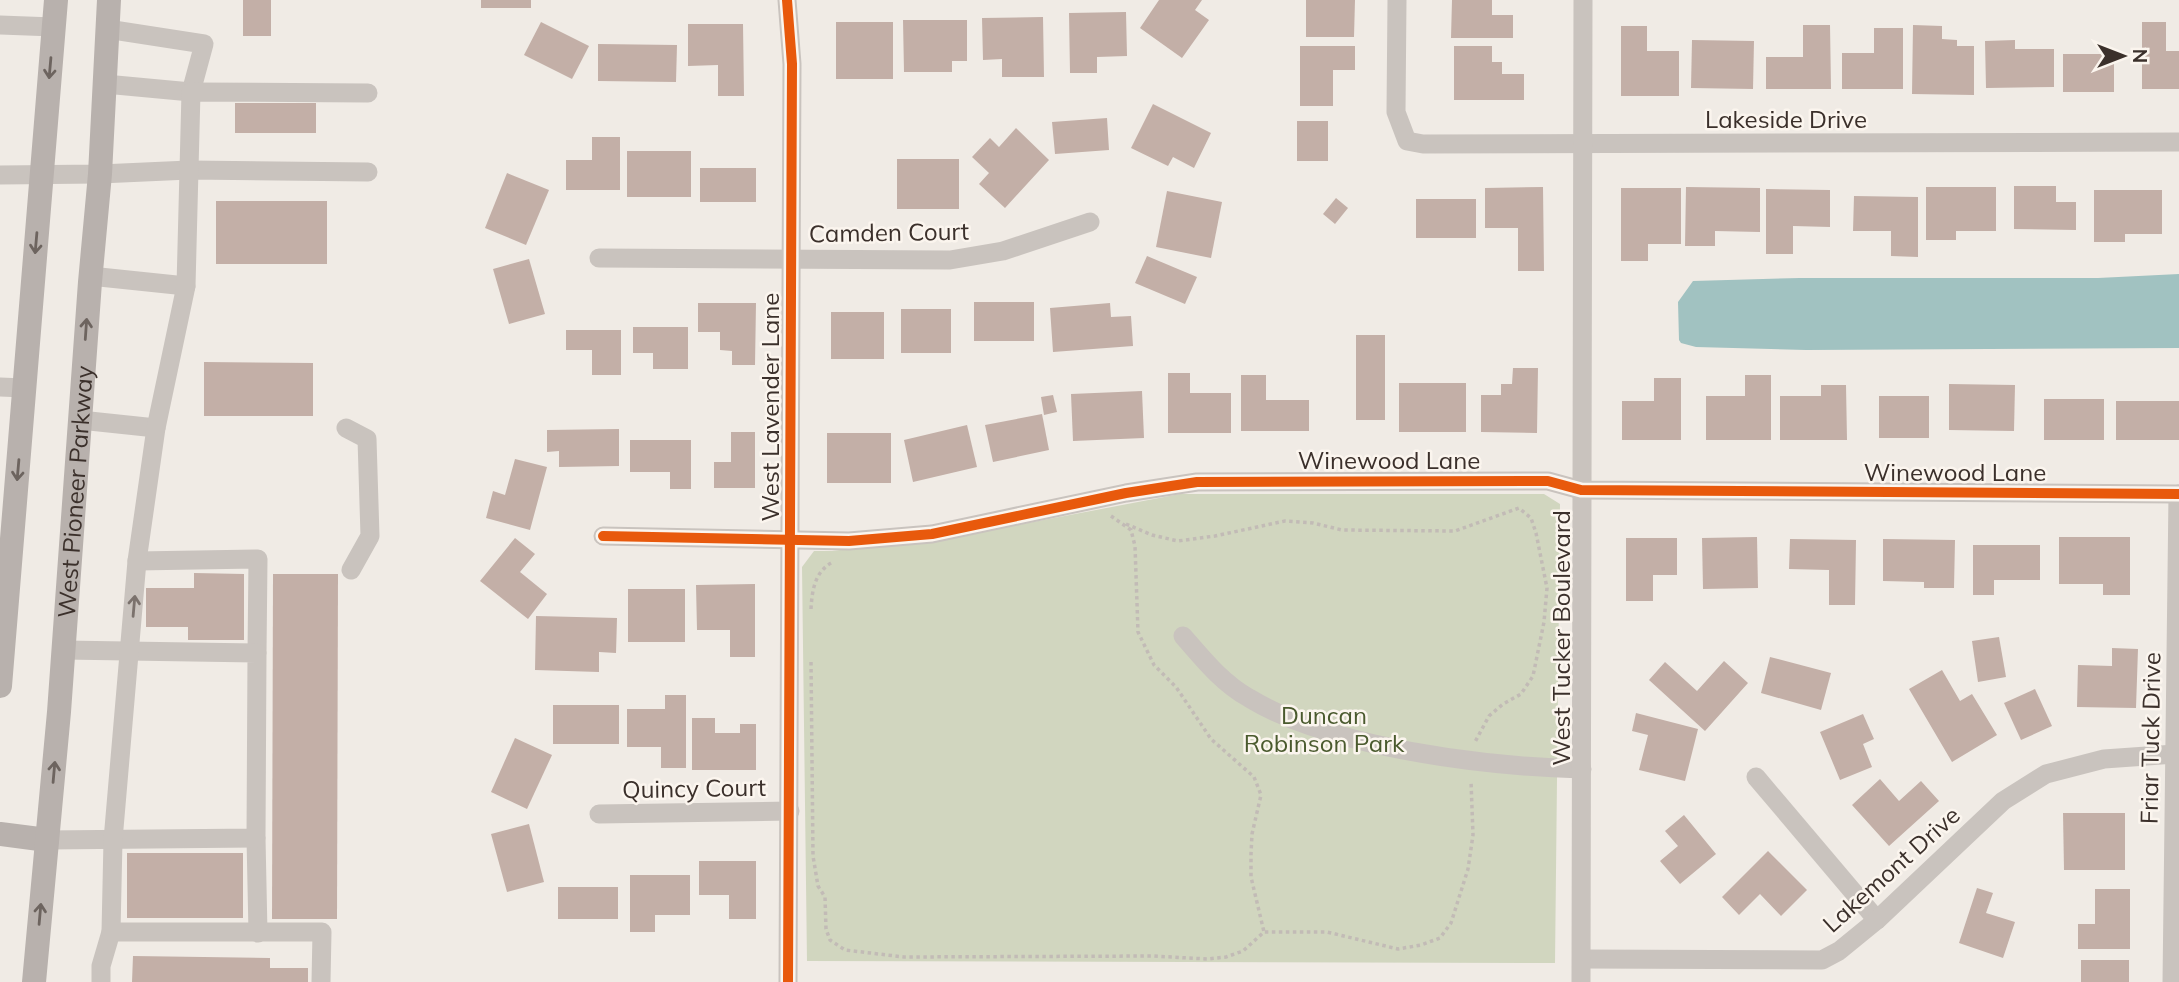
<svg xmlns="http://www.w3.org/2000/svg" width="2179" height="982" viewBox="0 0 2179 982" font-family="Mulish,sans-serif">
  <rect width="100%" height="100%" fill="#f0ebe5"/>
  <polygon fill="#d1d6bf" points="1180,494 1544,494 1560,504 1555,963 807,961 802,567 814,551 832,551 970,534"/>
  <polygon fill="#a1c2c1" points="2179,274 2179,348 1806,350 1696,347 1681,343 1679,340 1678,302 1693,281 1800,278 2098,278"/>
  <g fill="#c3afa7">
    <rect x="243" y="0" width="28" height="36"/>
    <rect x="481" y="0" width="50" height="8"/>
    <polygon points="1159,0 1202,0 1195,10 1209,20 1182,58 1140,28"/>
    <polygon points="1306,0 1355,0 1354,37 1306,37"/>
    <polygon points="1452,0 1492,0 1492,15 1513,15 1513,38 1451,38"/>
    <polygon points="1126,12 1127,56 1097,57 1097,73 1070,73 1069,13"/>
    <polygon points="1043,17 1044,77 1002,77 1002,59 983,60 982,18"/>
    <polygon points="903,20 967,20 967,61 952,61 952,72 904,72"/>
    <polygon points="541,22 589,46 572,79 524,55"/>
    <rect x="836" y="22" width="57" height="57"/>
    <polygon points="2142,22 2166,22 2166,51 2179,51 2179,89 2142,89"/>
    <polygon points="688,24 743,24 744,96 718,96 718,65 688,66"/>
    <polygon points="1803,25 1830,25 1831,89 1766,89 1766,57 1803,57"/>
    <polygon points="1913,25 1942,26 1942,39 1957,40 1957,46 1974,46 1974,95 1912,94"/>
    <polygon points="1621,26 1647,26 1647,51 1679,51 1679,96 1621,96"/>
    <polygon points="1874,28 1903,28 1903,89 1842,89 1842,53 1874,53"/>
    <polygon points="1692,40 1754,41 1753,89 1691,88"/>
    <polygon points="2015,40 2015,49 2054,49 2054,87 1986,88 1985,41"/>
    <polygon points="598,44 677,45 676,82 598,81"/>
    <polygon points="1300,46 1355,46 1355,70 1333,70 1333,106 1300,106"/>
    <polygon points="1454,46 1492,46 1492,62 1502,62 1502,74 1524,74 1524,100 1454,100"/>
    <rect x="2063" y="54" width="51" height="38"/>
    <rect x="235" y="103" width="81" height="30"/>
    <polygon points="1153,104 1211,133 1194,168 1173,157 1168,166 1131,148"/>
    <polygon points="1107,118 1109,150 1055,154 1052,122"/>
    <rect x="1297" y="121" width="31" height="40"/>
    <polygon points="1016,128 1049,160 1005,208 979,184 989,173 972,157 990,138 999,147"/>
    <polygon points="592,137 620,137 620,190 566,190 566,160 592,160"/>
    <rect x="627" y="151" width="64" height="46"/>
    <rect x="897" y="159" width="62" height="50"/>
    <rect x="700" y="168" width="56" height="34"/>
    <polygon points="507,173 549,190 526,245 485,228"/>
    <polygon points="2014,186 2056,186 2056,202 2076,202 2076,230 2014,229"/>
    <polygon points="1543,187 1544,271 1518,271 1518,228 1485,228 1485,188"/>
    <polygon points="1686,187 1760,188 1760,232 1715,231 1715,246 1685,246"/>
    <polygon points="1926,187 1996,187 1996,231 1956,231 1956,240 1926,240"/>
    <polygon points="1621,188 1681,188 1681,244 1648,244 1648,261 1621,261"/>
    <polygon points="1766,189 1830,190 1830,227 1793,226 1793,254 1766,254"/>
    <polygon points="2094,190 2162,190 2162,234 2125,234 2125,242 2094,242"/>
    <polygon points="1167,191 1222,202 1211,258 1156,247"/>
    <polygon points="1854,196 1918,197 1918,257 1891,256 1891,231 1853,231"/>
    <polygon points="1336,198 1348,208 1335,224 1323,214"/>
    <rect x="1416" y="199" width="60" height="39"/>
    <rect x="216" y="201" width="111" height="63"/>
    <polygon points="1147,256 1197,277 1185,304 1135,283"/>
    <polygon points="529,259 545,314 509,324 493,269"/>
    <rect x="974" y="302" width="60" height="39"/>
    <polygon points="698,303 756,303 755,365 732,365 732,351 720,350 720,332 698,332"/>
    <polygon points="1110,303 1111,317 1131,316 1133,346 1053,352 1050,308"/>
    <rect x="901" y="309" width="50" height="44"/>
    <rect x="831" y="312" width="53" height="47"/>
    <polygon points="633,327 688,327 688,369 653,369 653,353 633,353"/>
    <polygon points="566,330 621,330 621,375 592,375 592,350 566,350"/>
    <rect x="1356" y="335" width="29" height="85"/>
    <polygon points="204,362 313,363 313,416 204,416"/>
    <polygon points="1513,368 1538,368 1537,433 1481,432 1481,395 1501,395 1501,384 1512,384"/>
    <polygon points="1168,373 1190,373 1190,393 1231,393 1231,433 1168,433"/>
    <polygon points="1241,375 1266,375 1266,400 1309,400 1309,431 1241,431"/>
    <polygon points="1745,375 1771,375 1771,440 1706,440 1706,396 1745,396"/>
    <polygon points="1654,378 1681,378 1681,440 1622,440 1622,401 1654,401"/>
    <rect x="1399" y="383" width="67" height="49"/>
    <polygon points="1949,384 2015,385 2014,431 1949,430"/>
    <polygon points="1821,385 1846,385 1847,440 1780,440 1780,396 1821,396"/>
    <polygon points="1142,391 1144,438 1073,441 1071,394"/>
    <polygon points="1053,395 1057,412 1044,415 1041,397"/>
    <rect x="1879" y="396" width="50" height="42"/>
    <rect x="2044" y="399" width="60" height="41"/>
    <rect x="2116" y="401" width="63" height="39"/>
    <polygon points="1042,414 1049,450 993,462 985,425"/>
    <polygon points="967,425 977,467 913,482 904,440"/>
    <polygon points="619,429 619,466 559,467 559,451 547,452 547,430"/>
    <polygon points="731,432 755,432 755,488 714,488 714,462 731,462"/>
    <rect x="827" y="433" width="64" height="50"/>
    <polygon points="630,440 691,440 691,489 670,489 670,472 630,472"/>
    <polygon points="515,459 547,467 530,530 486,518 493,491 505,495"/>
    <polygon points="1757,537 1758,588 1703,589 1702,538"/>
    <polygon points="2059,537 2130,537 2130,595 2103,595 2103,584 2059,584"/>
    <polygon points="515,538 535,554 520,572 547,594 528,619 480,581"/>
    <polygon points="1626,538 1677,538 1677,575 1653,575 1653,601 1626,601"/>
    <polygon points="1790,539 1856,540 1855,605 1829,605 1829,570 1789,569"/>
    <polygon points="1883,539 1955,540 1954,588 1924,588 1924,582 1883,581"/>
    <polygon points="1973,545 2040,545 2040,580 1994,580 1994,595 1973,595"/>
    <polygon points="194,573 244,574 244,640 188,640 188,627 146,627 146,588 194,588"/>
    <polygon points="273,574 338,574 337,919 272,919"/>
    <polygon points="755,584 755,657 730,657 730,630 697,630 696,585"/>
    <rect x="628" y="589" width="57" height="53"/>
    <polygon points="536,616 617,618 616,653 599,652 599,672 535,670"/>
    <polygon points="1999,637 2006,677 1978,682 1972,641"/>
    <polygon points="2112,648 2138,649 2136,708 2077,707 2078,665 2112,666"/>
    <polygon points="1770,657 1831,673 1821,710 1761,693"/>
    <polygon points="1724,661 1748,683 1705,731 1649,680 1665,662 1697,691"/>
    <polygon points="1942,670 1960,701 1972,694 1997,735 1952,762 1909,689"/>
    <polygon points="2035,689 2052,726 2021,740 2004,703"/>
    <polygon points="665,695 686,695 686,768 661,768 661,747 627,747 627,709 665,709"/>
    <rect x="553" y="705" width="66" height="39"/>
    <polygon points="1636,713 1698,729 1685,781 1639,770 1648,735 1632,731"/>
    <polygon points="1863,714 1874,739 1863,744 1872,767 1840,780 1820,732"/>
    <polygon points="692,718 715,718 715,733 740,733 740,724 756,724 756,770 692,770"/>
    <polygon points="515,738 552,755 527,809 491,792"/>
    <polygon points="1880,779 1899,801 1921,781 1939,801 1889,846 1852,805"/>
    <polygon points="2063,813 2125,813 2125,870 2064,870"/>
    <polygon points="1684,815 1716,854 1680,884 1660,861 1678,846 1665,831"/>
    <polygon points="529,824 544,882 507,892 491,834"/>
    <polygon points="1768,851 1807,890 1781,916 1760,894 1739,915 1722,897"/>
    <rect x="127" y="853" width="116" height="65"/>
    <polygon points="699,861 756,861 756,919 729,919 729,895 699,895"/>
    <polygon points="630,875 690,875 690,915 655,915 655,932 630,932"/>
    <rect x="558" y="887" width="60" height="32"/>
    <polygon points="1977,888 1993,893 1986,913 2015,922 2003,958 1959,943"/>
    <polygon points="2095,889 2130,889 2130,949 2078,949 2078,924 2095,924"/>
    <polygon points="133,956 270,958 270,968 308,968 308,982 132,982"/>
    <rect x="2081" y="960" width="48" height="22"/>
  </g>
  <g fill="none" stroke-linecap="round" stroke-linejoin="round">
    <g stroke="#c2bbb6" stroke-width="3.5" stroke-dasharray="3.5 3.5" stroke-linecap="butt">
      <polyline points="1111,516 1131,530 1135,546 1138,632 1154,665 1176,687 1211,739 1254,777 1261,795 1252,834 1251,854 1251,877 1264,932"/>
      <polyline points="1126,524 1152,535 1178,541 1215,536 1285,521 1313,523 1342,530 1455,531 1519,508 1531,518 1536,533 1547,588 1544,622 1533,676 1521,694 1503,704 1489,716 1475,742"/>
      <path d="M811,609C812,590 815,571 833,562"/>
      <polyline points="811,662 813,856 818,886 825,897 826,929 830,940 845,950 904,957 1153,956 1207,959 1226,957 1243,951 1264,932 1327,932 1398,949 1421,945 1440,938 1451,923 1468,869 1473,835 1471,781"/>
    </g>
    <g stroke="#c9c3be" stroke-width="19">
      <polyline points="787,0 792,64 788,982"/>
      <polyline points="1397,0 1396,112 1407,141 1423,144 2179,142"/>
      <polyline points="0,25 54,27"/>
      <polyline points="105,84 191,92 204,44 107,29"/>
      <polyline points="0,175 100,174 189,170 368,172"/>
      <polyline points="599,258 950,260 1003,251 1090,222"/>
      <polyline points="90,276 186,286"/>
      <polyline points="0,387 24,388"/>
      <polyline points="80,420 156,428"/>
      <polyline points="346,428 367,439 370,536 351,570"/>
      <polyline points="603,536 849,541 932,534 1126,493 1197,482 1548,481 1581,490 2179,494"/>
      <polyline points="137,561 258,559 257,653"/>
      <path d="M1183,636C1203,659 1222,683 1249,698C1287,721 1332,734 1374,744C1446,760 1509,767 1582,769"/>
      <polyline points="1756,777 1877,920"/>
      <polyline points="599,814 790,811"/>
      <polyline points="256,838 258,933"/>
      <polyline points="47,840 256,838 257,653 63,650"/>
      <polyline points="1582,959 1822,960 1839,951 1877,920 2003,801 2046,774 2104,759 2175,754"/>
      <polyline points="101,982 101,966 111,932"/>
      <polyline points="321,982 322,932 111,932 113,840 137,561 156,428 186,286 191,92 368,93"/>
      <polyline points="1581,982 1583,0"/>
      <polyline points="2172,982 2178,494"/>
    </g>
    <g stroke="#b8b1ad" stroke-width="24">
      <polyline points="0,686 56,0"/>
      <polyline points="0,834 47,840"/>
      <path id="s1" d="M34,982L59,712L90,282L100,174L109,0"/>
    </g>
    <defs>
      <g id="cycleway">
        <polyline points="787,0 792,64 788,982"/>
        <polyline points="603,536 849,541 932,534 1126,493 1197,482 1548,481 1581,490 2179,494"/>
      </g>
    </defs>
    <use href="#cycleway" stroke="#fbf5ee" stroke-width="15"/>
    <use href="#cycleway" stroke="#e8590c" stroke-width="10"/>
  </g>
  <defs><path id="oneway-shaft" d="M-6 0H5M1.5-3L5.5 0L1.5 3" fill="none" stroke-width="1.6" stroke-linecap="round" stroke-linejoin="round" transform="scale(1.75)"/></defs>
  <g stroke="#6d645f">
    <use href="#oneway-shaft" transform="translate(50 68) rotate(95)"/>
    <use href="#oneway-shaft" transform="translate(36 243) rotate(95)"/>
    <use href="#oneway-shaft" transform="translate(86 329) rotate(-86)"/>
    <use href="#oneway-shaft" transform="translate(18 470) rotate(95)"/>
    <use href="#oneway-shaft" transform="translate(54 772) rotate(-85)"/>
    <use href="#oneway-shaft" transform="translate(40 914) rotate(-85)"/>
  </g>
  <use stroke="#7b726d" href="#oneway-shaft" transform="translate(134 606) rotate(-85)"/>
  <g text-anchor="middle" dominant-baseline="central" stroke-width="5" stroke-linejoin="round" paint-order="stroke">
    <g font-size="24" fill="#3b302b" stroke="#fbf5ee">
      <text x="1786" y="119">Lakeside Drive</text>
      <text transform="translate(889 232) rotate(-1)">Camden Court</text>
      <text transform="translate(770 407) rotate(-90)">West Lavender Lane</text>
      <text x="1389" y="460">Winewood Lane</text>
      <text x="1955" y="472">Winewood Lane</text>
      <text stroke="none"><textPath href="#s1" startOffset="492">West Pioneer Parkway</textPath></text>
      <text transform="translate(1561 638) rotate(-90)">West Tucker Boulevard</text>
      <text transform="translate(2150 738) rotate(-89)">Friar Tuck Drive</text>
      <text transform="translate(694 788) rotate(-1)">Quincy Court</text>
      <text transform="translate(1891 869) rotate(-42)">Lakemont Drive</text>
    </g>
    <g font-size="24" fill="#4a5a2e" stroke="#fbf5ee">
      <text x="1324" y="715">Duncan<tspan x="1324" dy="28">Robinson Park</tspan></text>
    </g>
  </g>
  <g transform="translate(2123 56) rotate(90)" stroke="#fbf5ee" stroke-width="5" paint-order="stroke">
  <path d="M0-5L12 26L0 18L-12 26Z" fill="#3b302b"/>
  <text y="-10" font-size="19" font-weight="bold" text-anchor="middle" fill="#3b302b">N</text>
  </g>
</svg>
